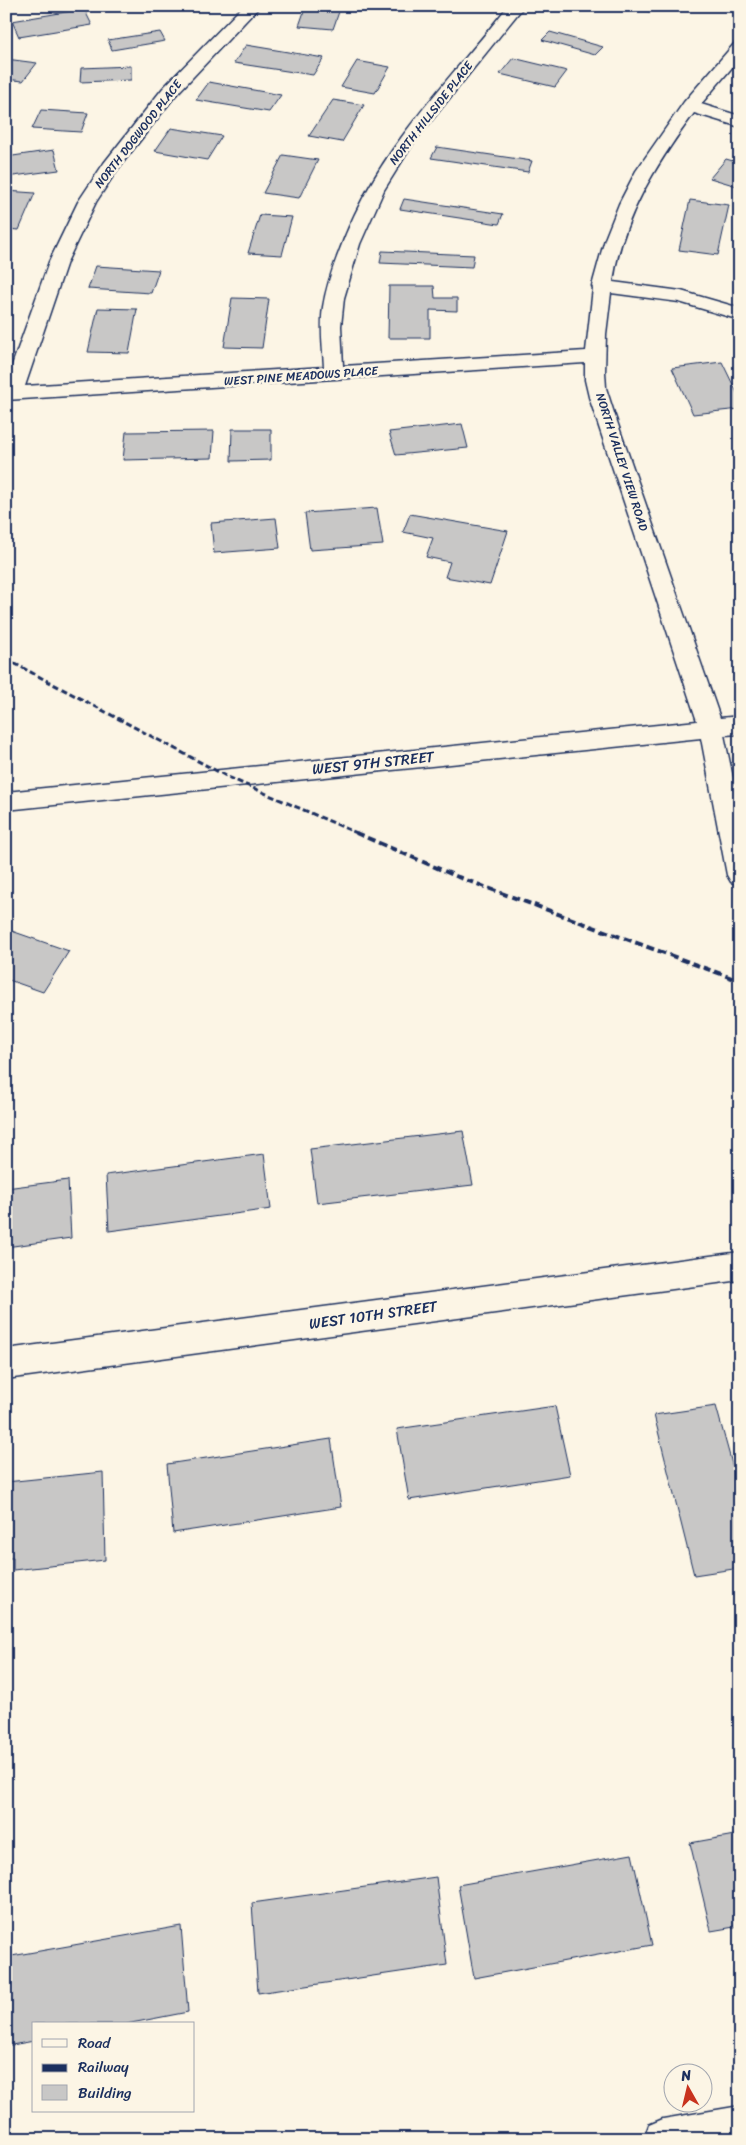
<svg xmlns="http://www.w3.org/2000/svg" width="746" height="2145" viewBox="0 0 746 2145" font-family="Sriracha,sans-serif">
  <rect width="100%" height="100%" fill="#fcf5e5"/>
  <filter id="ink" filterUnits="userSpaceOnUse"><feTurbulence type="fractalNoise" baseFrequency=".02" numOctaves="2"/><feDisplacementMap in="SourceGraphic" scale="10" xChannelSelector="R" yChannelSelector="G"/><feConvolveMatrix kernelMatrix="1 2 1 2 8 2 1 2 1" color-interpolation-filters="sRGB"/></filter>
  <g filter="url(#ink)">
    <g fill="#c8c7c6" stroke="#1b2f5e">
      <polygon points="306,6 341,6 333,29 299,26"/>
      <polygon points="615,6 653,6 650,12"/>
      <polygon points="84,9 92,25 19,37 12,21"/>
      <polygon points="160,32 165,41 112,50 108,40"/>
      <polygon points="550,32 603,47 595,55 542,40"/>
      <polygon points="246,45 324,58 313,75 234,63"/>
      <polygon points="513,58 567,71 555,87 500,74"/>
      <polygon points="6,59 37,63 23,81 6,79"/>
      <polygon points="357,61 390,67 375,93 341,87"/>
      <polygon points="131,66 131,80 80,82 81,68"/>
      <polygon points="209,82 281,95 269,112 196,100"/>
      <polygon points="333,100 364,105 342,142 309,136"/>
      <polygon points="41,110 88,113 81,132 32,129"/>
      <polygon points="171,128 222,136 207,160 155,151"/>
      <polygon points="437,147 532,161 528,172 431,158"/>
      <polygon points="54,150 59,170 6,177 6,157"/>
      <polygon points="283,155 318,160 299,198 263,193"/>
      <polygon points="726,159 740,163 740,187 710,178"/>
      <polygon points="6,191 35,193 19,230 6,229"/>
      <polygon points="404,199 503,214 499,224 400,209"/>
      <polygon points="690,200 729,205 718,255 679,250"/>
      <polygon points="260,215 292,217 282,255 248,253"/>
      <polygon points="382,251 474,255 472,267 380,263"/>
      <polygon points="96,266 159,270 151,293 88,289"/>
      <polygon points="389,286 434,286 435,298 457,298 457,311 430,310 430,338 388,338"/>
      <polygon points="232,298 269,299 262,348 224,347"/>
      <polygon points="98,308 137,309 129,353 88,352"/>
      <polygon points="722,362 740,399 740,409 693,414 672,368"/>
      <polygon points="462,424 468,448 396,455 389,432"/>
      <polygon points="232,429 271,429 271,460 231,461"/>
      <polygon points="214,431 212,458 123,460 126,432"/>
      <polygon points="377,508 383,545 310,550 305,513"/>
      <polygon points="410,514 508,531 490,585 445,577 450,562 426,557 433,538 403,532"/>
      <polygon points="276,518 280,548 214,553 211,523"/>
      <polygon points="6,929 69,951 43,992 6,979"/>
      <polygon points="463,1131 473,1185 317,1203 310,1149"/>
      <polygon points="264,1154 271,1209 109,1231 106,1175"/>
      <polygon points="68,1180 71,1238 6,1247 6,1188"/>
      <polygon points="555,1406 570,1475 409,1500 397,1429"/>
      <polygon points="716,1406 740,1493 740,1568 694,1575 654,1415"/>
      <polygon points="331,1439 341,1507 173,1533 167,1464"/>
      <polygon points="103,1472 105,1560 13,1570 13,1558 6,1558 6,1482"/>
      <polygon points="740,1834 740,1926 711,1931 690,1843"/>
      <polygon points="632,1854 652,1945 474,1978 458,1885"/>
      <polygon points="436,1877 447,1965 258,1993 252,1903"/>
      <polygon points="181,1926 188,2012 126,2024 34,2024 34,2041 6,2046 6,1957"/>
    </g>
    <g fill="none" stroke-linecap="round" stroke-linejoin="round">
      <defs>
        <g id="minor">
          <path d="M243,6H260L175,96L117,170L96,202L67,262L25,386L324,367C323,347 320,327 323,307C326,288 332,270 339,252C376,150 443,89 508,6H524L414,142L384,190L360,244L344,298L341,326L343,366L586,351L593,288L592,286L605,239L619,204L636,171L684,102L734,44L740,42V58L701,104L740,116V127L694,113C657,163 621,219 613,282L681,291L740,308V320L679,302L611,293L606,334L605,372L606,388L614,413L720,718L740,716V734L724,735L740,811V885L731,882L727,875L701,738L6,810V792L697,721L589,397L585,380V363L6,400V382L49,262L78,202L104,163L163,88Z"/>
          <polygon points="740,1252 740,1280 6,1379 6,1349"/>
          <polygon points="740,2106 740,2139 644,2139 649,2125 663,2119"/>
        </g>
      </defs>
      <use href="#minor" stroke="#1b2f5e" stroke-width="3"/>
      <use href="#minor" fill="#fcf5e5" fill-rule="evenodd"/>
      <polyline stroke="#1b2f5e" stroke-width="3" stroke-dasharray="6 3" stroke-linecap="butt" points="6,659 230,778 359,834"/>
      <polyline stroke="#1b2f5e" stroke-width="4" stroke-dasharray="8 4" stroke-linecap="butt" points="356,833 458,877 740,981"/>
    </g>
  </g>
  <g text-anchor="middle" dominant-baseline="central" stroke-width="5" stroke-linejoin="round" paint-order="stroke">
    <g font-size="12" fill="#1b2f5e" stroke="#fcf5e5">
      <text transform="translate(431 113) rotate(-52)">NORTH HILLSIDE PLACE</text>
      <text transform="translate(138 134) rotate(-52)">NORTH DOGWOOD PLACE</text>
      <text transform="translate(301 376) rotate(-4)">WEST PINE MEADOWS PLACE</text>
      <text transform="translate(622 462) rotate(72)">NORTH VALLEY VIEW ROAD</text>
    </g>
    <g font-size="15" fill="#1b2f5e" stroke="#fcf5e5">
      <text transform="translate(373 763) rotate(-6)">WEST 9TH STREET</text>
      <text transform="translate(373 1315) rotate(-8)">WEST 10TH STREET</text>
    </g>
  </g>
  <rect width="746" height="2145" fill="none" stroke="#fcf5e5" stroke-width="25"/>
  <rect x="12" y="12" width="721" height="2120" fill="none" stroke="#1b2f5e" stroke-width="2" filter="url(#ink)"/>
  <rect x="32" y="2022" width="162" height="90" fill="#fcf5e5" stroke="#a2a6af"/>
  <rect x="42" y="2039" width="25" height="8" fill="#fcf5e5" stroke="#a2a6af"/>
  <text x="78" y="2048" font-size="15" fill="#1b2f5e">Road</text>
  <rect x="42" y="2064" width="25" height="8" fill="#1b2f5e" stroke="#a2a6af"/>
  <text x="78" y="2072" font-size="15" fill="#1b2f5e">Railway</text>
  <rect x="42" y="2085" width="25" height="15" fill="#c8c7c6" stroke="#a2a6af"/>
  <text x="78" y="2098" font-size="15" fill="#1b2f5e">Building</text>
  <g transform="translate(688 2088) rotate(352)"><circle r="24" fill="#fcf5e5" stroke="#a2a6af"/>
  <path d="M0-4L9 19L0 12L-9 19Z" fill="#c8321e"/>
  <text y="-8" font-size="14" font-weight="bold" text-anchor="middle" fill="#1b2f5e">N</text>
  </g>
</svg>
